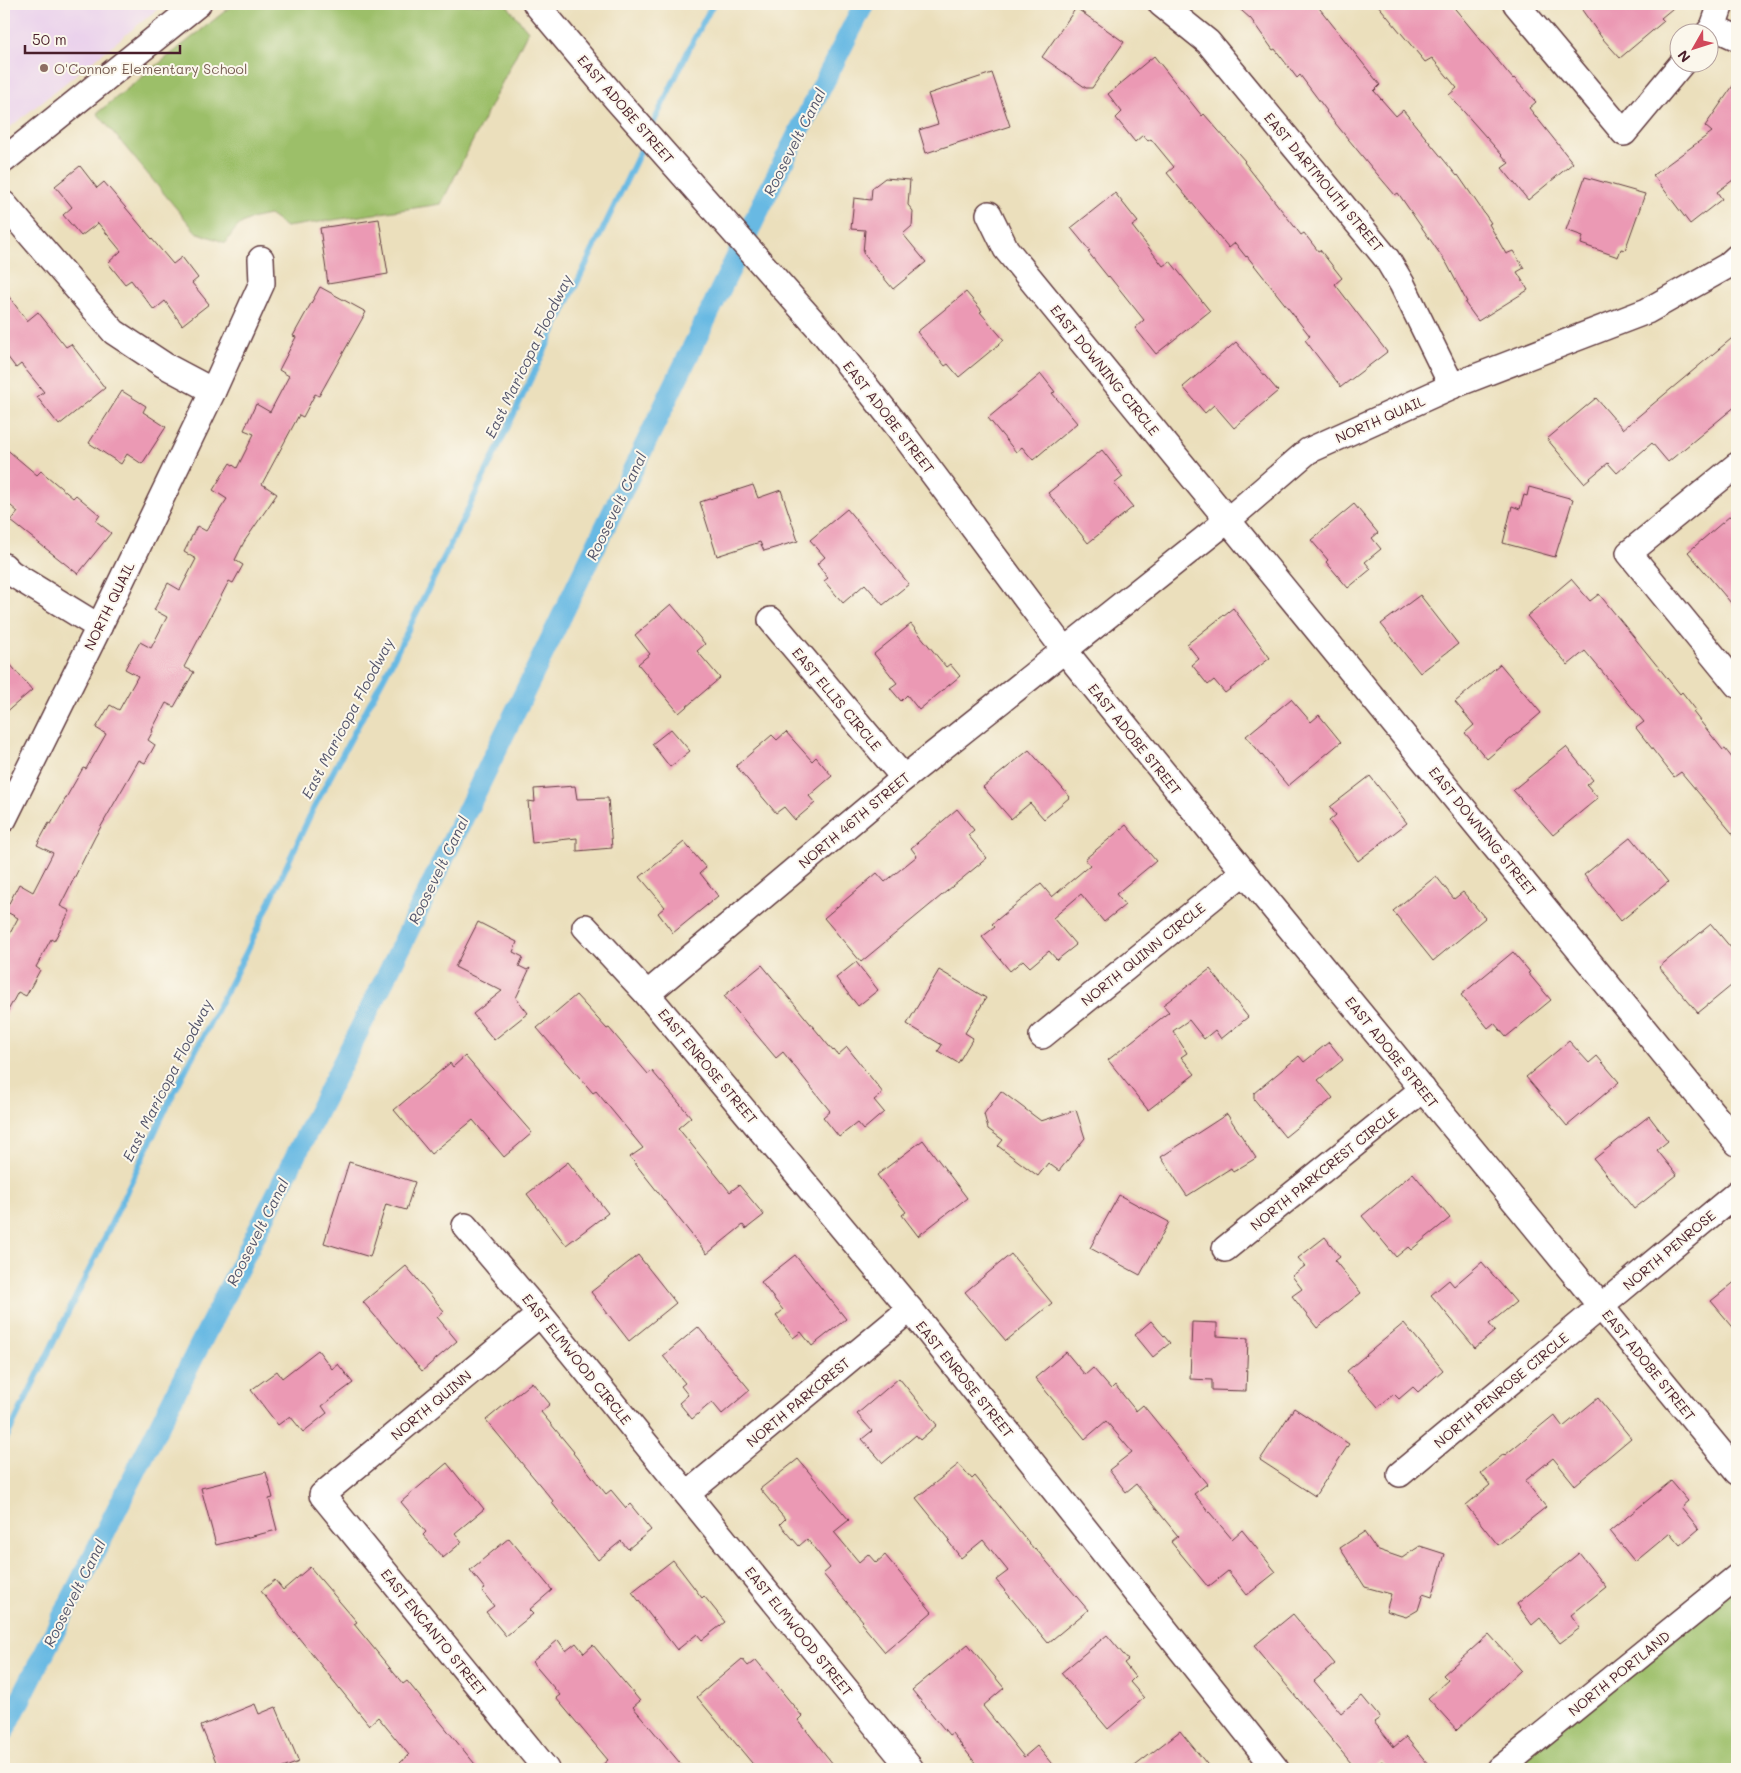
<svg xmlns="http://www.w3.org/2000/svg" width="1741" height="1773" viewBox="0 0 1741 1773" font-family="Mali,sans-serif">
  <rect width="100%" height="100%" fill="#fbf7ec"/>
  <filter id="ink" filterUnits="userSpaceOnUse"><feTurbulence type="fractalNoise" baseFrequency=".02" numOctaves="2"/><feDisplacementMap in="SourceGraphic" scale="10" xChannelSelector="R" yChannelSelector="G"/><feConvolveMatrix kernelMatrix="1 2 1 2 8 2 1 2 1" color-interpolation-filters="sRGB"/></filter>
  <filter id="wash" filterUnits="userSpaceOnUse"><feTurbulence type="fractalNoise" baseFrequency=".0096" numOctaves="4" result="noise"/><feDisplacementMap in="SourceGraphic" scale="20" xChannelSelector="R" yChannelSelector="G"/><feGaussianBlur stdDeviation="1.12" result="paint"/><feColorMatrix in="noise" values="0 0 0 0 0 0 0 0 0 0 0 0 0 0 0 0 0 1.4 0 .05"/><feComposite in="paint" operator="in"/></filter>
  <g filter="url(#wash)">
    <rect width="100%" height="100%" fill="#ebdfbc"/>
    <polygon fill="#ead1ec" points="4,4 164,4 4,132"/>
    <g fill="#9cbf69" stroke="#736f4a">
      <path d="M234,4H506L528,31L441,204L286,227L269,215C244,220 239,221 226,243L196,232L97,113Z"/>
      <polygon points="1737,1583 1737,1769 1510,1769"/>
    </g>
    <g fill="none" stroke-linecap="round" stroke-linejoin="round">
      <g stroke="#68b9e3" stroke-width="6">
        <polyline points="650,130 692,43 713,4"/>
        <polyline points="4,1443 96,1256 170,1100 247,951 313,809 393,660 471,503 645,142"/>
      </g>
      <polyline stroke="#68b9e3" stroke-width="21" points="4,1732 391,967 765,198 864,4"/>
    </g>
    <g id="blocks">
      <g fill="#eb99b4">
        <polygon points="1234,4 1316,4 1380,85 1374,91 1396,116 1403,110 1457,176 1458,175 1491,223 1489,224 1506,254 1513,251 1524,268 1517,272 1528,290 1478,321 1465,303 1467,302 1447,264 1398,193 1395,195 1372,168 1326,112 1327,111 1300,75 1297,78 1275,49 1273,50 1251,19"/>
        <polygon points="1377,4 1451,4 1513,79 1514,78 1536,102 1529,108 1573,163 1528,200 1502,168 1509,163 1449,95 1457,88 1432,58 1425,62"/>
        <polygon points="1590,4 1678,4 1661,18 1664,21 1620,58 1602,38 1582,10"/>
        <polygon points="1076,8 1124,42 1092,88 1086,88 1042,57"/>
        <polygon points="1154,56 1202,116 1204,114 1245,161 1244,162 1301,235 1304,233 1318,251 1320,250 1342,278 1335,284 1387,352 1341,387 1305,340 1310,336 1247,256 1246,257 1235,243 1229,248 1167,173 1174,167 1151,139 1148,141 1143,135 1135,142 1116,118 1122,112 1108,94"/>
        <polygon points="992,73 1010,126 926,153 919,130 938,124 928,94"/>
        <polygon points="1737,80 1737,177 1717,192 1722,199 1690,224 1653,175 1712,132 1705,126"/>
        <polygon points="80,166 97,188 104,182 173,264 182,257 198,278 192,283 209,304 182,325 165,301 154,310 131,280 125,284 108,263 121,251 98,223 81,236 63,215 72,207 55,186"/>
        <polygon points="1585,177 1645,194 1625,250 1621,249 1618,257 1581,244 1583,236 1566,230"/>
        <polygon points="885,178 910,180 908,205 913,211 912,226 903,234 926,262 893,289 863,253 865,230 851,229 854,198 871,200 872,188"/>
        <polygon points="1115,193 1138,222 1132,226 1163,266 1170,261 1210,311 1156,354 1135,328 1144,320 1109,276 1108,277 1088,252 1090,251 1071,228"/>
        <polygon points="379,219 388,274 328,284 320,228"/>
        <polygon points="320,287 366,312 319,396 315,394 303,417 299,415 262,484 277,494 244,542 235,560 243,565 233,583 229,581 184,667 194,672 174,707 166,703 152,730 153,731 148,740 155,745 145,763 139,760 95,837 60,906 70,911 54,941 51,939 36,967 40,970 26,996 18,992 4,1018 4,945 18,918 5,911 19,884 33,892 53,853 37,845 49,823 51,824 83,768 86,769 106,734 96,728 110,705 119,710 138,676 125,669 140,642 151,648 167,617 154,610 168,583 180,590 196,559 184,552 197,526 206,531 227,499 213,490 230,463 237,468 254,434 244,430 256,404 270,412 289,376 279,370 296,337 293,336"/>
        <polygon points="4,290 27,321 38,312 66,347 71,344 105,388 59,425 37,397 44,392 21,364 16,368 4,352"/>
        <polygon points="966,292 982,311 980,312 1004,340 959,377 948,364 945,366 917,332"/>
        <polygon points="1737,334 1737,405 1668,462 1652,443 1617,473 1608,463 1584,483 1547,439 1596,398 1623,429"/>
        <polygon points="1236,342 1278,391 1234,428 1214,405 1205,413 1183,387"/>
        <polygon points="1041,374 1055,392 1052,393 1077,423 1033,460 1022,447 1016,452 988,418"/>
        <polygon points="122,391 146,406 143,412 166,427 142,464 127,454 121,464 89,443"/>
        <polygon points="4,447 37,475 41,471 73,498 76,495 100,515 96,521 111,533 78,574 11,521 18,512 4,500"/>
        <polygon points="1102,450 1123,477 1114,484 1133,507 1088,543 1048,493"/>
        <polygon points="753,485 758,498 781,490 798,541 764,551 760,542 717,556 700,502"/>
        <polygon points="1529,487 1573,499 1555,557 1503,543 1512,506 1520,509 1524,495 1527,496"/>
        <polygon points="1354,504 1378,533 1372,538 1381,549 1365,562 1371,569 1348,588 1326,562 1328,560 1311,540"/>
        <polygon points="847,509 909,584 883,605 865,584 843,603 824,581 828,578 817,564 825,557 810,540"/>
        <polygon points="1737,510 1737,610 1688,552"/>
        <polygon points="1571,579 1590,601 1599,594 1680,694 1682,692 1696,710 1693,712 1723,750 1725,749 1737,764 1737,839 1681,772 1674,777 1636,728 1644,722 1585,651 1568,665 1527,616"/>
        <polygon points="1420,595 1458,644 1420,673 1381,624"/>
        <polygon points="671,604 705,644 697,651 720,678 679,713 638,664 650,654 635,635"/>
        <polygon points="1233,608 1270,658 1225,693 1214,680 1208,685 1192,665 1199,659 1187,644"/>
        <polygon points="911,624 946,667 950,664 960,676 919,710 907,695 901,701 890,688 897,683 874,654"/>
        <polygon points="4,657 32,690 4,714"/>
        <polygon points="1500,664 1541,713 1487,759 1465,733 1474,725 1455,702"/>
        <polygon points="1291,699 1311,722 1319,715 1341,742 1288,786 1246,736"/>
        <polygon points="671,729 690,751 670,767 652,744"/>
        <polygon points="786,732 812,761 816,757 832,776 809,796 815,803 795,820 784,807 776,813 736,766 772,735 777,740"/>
        <polygon points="1566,747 1593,780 1587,785 1598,798 1553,835 1513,790"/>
        <polygon points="1029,750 1070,797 1044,819 1030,803 1011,819 983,787"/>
        <polygon points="1370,776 1407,823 1358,861 1329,821 1336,815 1330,807"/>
        <polygon points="575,786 577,799 608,798 612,848 577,851 577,838 532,843 528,801 535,802 534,789"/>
        <polygon points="957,809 974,830 968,835 987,858 861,962 824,918 877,873 885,882 917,856 911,848"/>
        <polygon points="1126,825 1156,861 1116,894 1125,905 1104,922 1081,894 1053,918 1076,945 1057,960 1049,951 1030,967 1023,960 1010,971 982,937 995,927 992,924 1041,884 1052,897 1090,865 1085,859"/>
        <polygon points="1631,837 1668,882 1621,921 1584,875"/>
        <polygon points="684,842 706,868 700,873 718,896 673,933 658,913 665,907 640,877"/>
        <polygon points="1436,876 1454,899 1463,892 1485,918 1433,961 1393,911"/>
        <polygon points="478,922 517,942 513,952 523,957 519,966 527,970 530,968 516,998 528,1013 494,1040 473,1014 502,991 455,967"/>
        <polygon points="1711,924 1737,955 1737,981 1698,1013 1659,967"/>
        <polygon points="1513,952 1530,972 1528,973 1551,1000 1506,1037 1494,1023 1488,1028 1461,995"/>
        <polygon points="856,962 878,990 858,1006 836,978"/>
        <polygon points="762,965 833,1051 834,1050 838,1055 847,1047 883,1093 874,1100 884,1112 863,1130 857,1123 839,1137 823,1117 830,1111 783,1052 776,1058 724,996"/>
        <polygon points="1210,969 1248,1017 1221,1039 1215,1030 1204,1039 1189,1020 1173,1031 1187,1053 1181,1057 1195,1074 1148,1110 1108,1060 1169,1012 1163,1005"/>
        <polygon points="939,970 986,998 965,1033 973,1038 958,1063 938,1051 942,1045 907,1024"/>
        <polygon points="576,995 607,1029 609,1028 648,1074 652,1071 691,1117 678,1128 730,1192 739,1185 764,1215 746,1229 743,1225 707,1254 630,1157 643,1148 596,1091 593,1093 537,1028"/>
        <polygon points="1569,1041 1589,1063 1597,1056 1619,1082 1567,1126 1526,1077"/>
        <polygon points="1329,1042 1343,1060 1318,1080 1333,1098 1285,1137 1254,1099 1254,1093 1299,1056 1304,1062"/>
        <polygon points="465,1056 532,1133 504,1157 473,1120 431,1154 394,1110 450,1063 453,1067"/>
        <polygon points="1001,1091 1041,1121 1076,1110 1085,1138 1059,1171 1048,1163 1038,1176 998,1146 1003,1140 988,1129 984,1114"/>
        <polygon points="1227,1114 1256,1158 1233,1172 1231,1168 1187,1196 1161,1157"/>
        <polygon points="1649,1116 1668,1141 1657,1150 1677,1175 1634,1209 1594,1159"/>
        <polygon points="923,1140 967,1198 918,1236 902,1215 906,1212 877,1175"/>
        <polygon points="349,1162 415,1182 406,1210 386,1204 370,1257 324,1243"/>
        <polygon points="568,1162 608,1213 566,1245 527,1194"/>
        <polygon points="1413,1173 1450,1218 1411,1250 1408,1247 1396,1257 1362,1216"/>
        <polygon points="1119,1195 1169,1222 1140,1275 1090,1248"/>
        <polygon points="1325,1237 1340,1257 1335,1261 1361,1293 1317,1328 1292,1296 1302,1289 1292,1276 1305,1266 1298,1258"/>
        <polygon points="1011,1254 1052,1303 1006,1341 965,1292"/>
        <polygon points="638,1255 676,1303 629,1341 591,1292"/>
        <polygon points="795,1255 846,1319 812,1346 801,1332 793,1338 776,1316 783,1310 761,1282"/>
        <polygon points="1482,1262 1516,1302 1489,1324 1495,1331 1475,1348 1431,1295 1449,1280 1454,1286"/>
        <polygon points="406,1266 444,1311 437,1317 457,1341 422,1371 363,1302"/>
        <polygon points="1737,1280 1737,1332 1711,1301"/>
        <polygon points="1151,1321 1170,1343 1153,1357 1135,1335"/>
        <polygon points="1192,1322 1217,1323 1217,1336 1248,1338 1246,1391 1212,1390 1212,1380 1190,1379"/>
        <polygon points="1404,1323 1443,1370 1418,1392 1413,1387 1399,1399 1394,1394 1378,1407 1347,1371"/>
        <polygon points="698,1327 750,1390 722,1414 712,1402 692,1419 679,1403 688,1395 681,1386 685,1383 663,1356"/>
        <polygon points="318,1350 332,1369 338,1364 353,1383 322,1406 327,1413 303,1432 290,1416 278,1425 251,1390 277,1371 282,1378"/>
        <polygon points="1066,1352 1085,1375 1093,1368 1111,1389 1115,1385 1136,1411 1143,1405 1207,1484 1194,1494 1232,1539 1242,1530 1276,1572 1247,1595 1228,1571 1208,1587 1171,1542 1178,1536 1136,1484 1126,1492 1109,1470 1132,1452 1106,1421 1085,1439 1035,1378"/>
        <polygon points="899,1378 937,1425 920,1440 916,1435 883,1463 862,1439 872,1431 857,1414"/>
        <polygon points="532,1382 550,1404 541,1412 574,1452 573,1453 606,1494 611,1490 626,1508 630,1504 651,1530 628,1549 621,1541 598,1560 552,1503 554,1502 486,1420"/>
        <polygon points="1598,1398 1631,1438 1575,1485 1553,1458 1525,1481 1546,1507 1498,1545 1466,1505 1490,1485 1481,1473 1504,1454 1505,1455 1554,1415 1563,1427"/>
        <polygon points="1294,1408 1349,1444 1315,1496 1260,1460"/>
        <polygon points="798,1459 849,1520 834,1532 859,1562 868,1554 876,1563 885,1555 932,1612 885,1652 861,1623 863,1621 823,1574 830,1568 807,1539 799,1546 780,1524 785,1519 760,1489"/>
        <polygon points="447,1463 484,1509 455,1533 462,1542 443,1558 423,1535 426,1532 401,1502"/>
        <polygon points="959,1464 972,1479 975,1476 1034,1549 1035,1548 1088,1610 1048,1643 996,1580 1008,1571 983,1540 961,1558 948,1541 950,1540 916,1498"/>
        <polygon points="266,1472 273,1498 269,1499 277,1530 216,1545 201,1488"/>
        <polygon points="1671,1481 1688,1501 1681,1507 1699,1529 1680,1545 1670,1533 1635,1562 1610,1531"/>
        <polygon points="1364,1532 1376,1549 1402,1558 1420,1546 1445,1554 1432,1597 1423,1594 1418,1610 1406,1617 1386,1611 1391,1594 1365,1587 1340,1548"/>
        <polygon points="509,1538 552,1590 529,1610 533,1614 506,1636 486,1612 494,1606 482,1591 485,1589 470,1570"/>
        <polygon points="1579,1553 1606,1587 1571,1615 1580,1628 1560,1643 1540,1618 1532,1625 1517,1604"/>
        <polygon points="673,1560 702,1598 704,1596 725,1622 702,1640 697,1634 677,1650 632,1592"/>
        <polygon points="310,1567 357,1622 354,1624 403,1684 407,1681 479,1769 393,1769 409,1755 378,1717 369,1725 261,1591 275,1580 283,1590"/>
        <polygon points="1293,1614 1335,1664 1314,1681 1341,1713 1362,1696 1380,1718 1374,1722 1394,1747 1406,1737 1432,1769 1388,1769 1382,1761 1372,1769 1356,1769 1254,1646"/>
        <polygon points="1489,1634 1521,1670 1457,1730 1428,1698 1448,1680 1443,1675"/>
        <polygon points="1107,1635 1128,1660 1124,1663 1135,1677 1130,1682 1144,1698 1108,1729 1061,1673"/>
        <polygon points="558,1640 566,1651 576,1643 584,1653 593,1645 640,1701 633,1707 685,1769 597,1769 608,1760 556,1698 560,1695 532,1662"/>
        <polygon points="968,1644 1004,1688 983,1706 1024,1757 1037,1746 1056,1769 980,1769 952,1733 949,1735 912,1690"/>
        <polygon points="742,1659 748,1666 756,1660 802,1716 798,1720 837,1769 757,1769 697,1697"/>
        <polygon points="255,1704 259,1714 276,1707 299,1762 280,1769 219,1769 201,1726"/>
        <polygon points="1180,1731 1211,1769 1131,1769"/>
      </g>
    </g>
  </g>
  <g filter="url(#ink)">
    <use href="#blocks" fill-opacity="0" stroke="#623c41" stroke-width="1"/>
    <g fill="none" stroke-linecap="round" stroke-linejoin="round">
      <defs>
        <g id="minor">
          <polyline points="536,4 616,99 825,335 898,427 1065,651 1244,872 1737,1472"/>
          <polyline points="1161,4 1208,42 1387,259 1402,284 1452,386"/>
          <polyline points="1516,4 1624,133 1683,62"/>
          <polyline points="1713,27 1737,38"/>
          <polyline points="1708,33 1713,27 1721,4"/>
          <polyline points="4,160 198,4"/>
          <polyline points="4,204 114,332 164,365 213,391"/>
          <polyline points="989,214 1006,249 1737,1143"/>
          <polyline points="1737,465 1629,553 1737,685"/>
          <polyline points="4,566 11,573 99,627"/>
          <polyline points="771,620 904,778"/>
          <polyline points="4,819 99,627 213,391 262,283 261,259"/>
          <polyline points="585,927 647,994 910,1309 1276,1769"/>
          <polyline points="647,994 904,778 1228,520 1308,451 1452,386 1647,311 1727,266 1737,257"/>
          <polyline points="1042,1036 1244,872"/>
          <polyline points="465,1226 540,1314 911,1769"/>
          <polyline points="1225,1249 1423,1089"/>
          <polyline points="540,1314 322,1495 546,1769"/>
          <polyline points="1400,1474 1737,1193"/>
          <polyline points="687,1494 910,1309"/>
          <polyline points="1500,1769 1737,1577"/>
        </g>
      </defs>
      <use href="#minor" stroke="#623c41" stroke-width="28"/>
      <use href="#minor" stroke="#fff" stroke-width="25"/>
    </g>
  </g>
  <circle fill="#8d6e63" stroke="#fbf7ec" stroke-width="2" cx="44" cy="68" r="5"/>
  <g text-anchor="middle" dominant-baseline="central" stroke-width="4" stroke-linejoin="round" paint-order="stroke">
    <g font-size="14" fill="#785e54" stroke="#fbf7ec" text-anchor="start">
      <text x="54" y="68">O'Connor Elementary School</text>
    </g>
    <g font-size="14" fill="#4a1f2b" stroke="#fbf7ec">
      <text transform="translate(626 109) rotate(49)">EAST ADOBE STREET</text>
      <text transform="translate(1324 182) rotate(50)">EAST DARTMOUTH STREET</text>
      <text transform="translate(1105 370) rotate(51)">EAST DOWNING CIRCLE</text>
      <text transform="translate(889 417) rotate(52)">EAST ADOBE STREET</text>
      <text transform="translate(1380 419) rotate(-24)">NORTH QUAIL</text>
      <text transform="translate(109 606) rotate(-64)">NORTH QUAIL</text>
      <text transform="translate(837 699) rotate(50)">EAST ELLIS CIRCLE</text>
      <text transform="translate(1135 739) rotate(51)">EAST ADOBE STREET</text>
      <text transform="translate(854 820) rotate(-40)">NORTH 46TH STREET</text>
      <text transform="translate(1483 831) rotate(51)">EAST DOWNING STREET</text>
      <text transform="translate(1143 954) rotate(-39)">NORTH QUINN CIRCLE</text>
      <text transform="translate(1392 1052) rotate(51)">EAST ADOBE STREET</text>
      <text transform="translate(708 1066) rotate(50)">EAST ENROSE STREET</text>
      <text transform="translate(1324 1169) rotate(-39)">NORTH PARKCREST CIRCLE</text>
      <text transform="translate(1669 1250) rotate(-40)">NORTH PENROSE</text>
      <text transform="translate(577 1359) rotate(51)">EAST ELMWOOD CIRCLE</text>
      <text transform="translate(1649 1365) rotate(51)">EAST ADOBE STREET</text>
      <text transform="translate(965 1379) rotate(51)">EAST ENROSE STREET</text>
      <text transform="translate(1501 1390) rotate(-40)">NORTH PENROSE CIRCLE</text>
      <text transform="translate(798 1402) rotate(-40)">NORTH PARKCREST</text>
      <text transform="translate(431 1405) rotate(-40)">NORTH QUINN</text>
      <text transform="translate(799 1631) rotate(51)">EAST ELMWOOD STREET</text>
      <text transform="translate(434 1632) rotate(51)">EAST ENCANTO STREET</text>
      <text transform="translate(1619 1673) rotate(-39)">NORTH PORTLAND</text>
    </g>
    <g font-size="15" font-style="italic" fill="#54556b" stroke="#fbf7ec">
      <text transform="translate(794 142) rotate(-63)">Roosevelt Canal</text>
      <text transform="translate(528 356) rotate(-64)">East Maricopa Floodway</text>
      <text transform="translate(616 506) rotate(-64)">Roosevelt Canal</text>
      <text transform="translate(347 718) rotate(-62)">East Maricopa Floodway</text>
      <text transform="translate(438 870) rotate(-64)">Roosevelt Canal</text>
      <text transform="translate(167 1080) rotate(-63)">East Maricopa Floodway</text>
      <text transform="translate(257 1232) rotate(-63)">Roosevelt Canal</text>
      <text transform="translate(74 1593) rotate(-63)">Roosevelt Canal</text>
    </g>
  </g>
  <rect width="1741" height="1773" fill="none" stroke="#fbf7ec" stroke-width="20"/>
  <g transform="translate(1694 48) rotate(231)"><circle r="24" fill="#fbf7ec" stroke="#b4a19f"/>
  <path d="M0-4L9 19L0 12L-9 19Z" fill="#d1495b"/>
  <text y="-8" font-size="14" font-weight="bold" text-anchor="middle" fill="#4a1f2b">N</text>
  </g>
  <path d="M25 45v8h155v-8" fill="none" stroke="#4a1f2b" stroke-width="2.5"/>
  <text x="32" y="45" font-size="15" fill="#4a1f2b" stroke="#fbf7ec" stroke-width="4" paint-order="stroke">50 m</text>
</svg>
